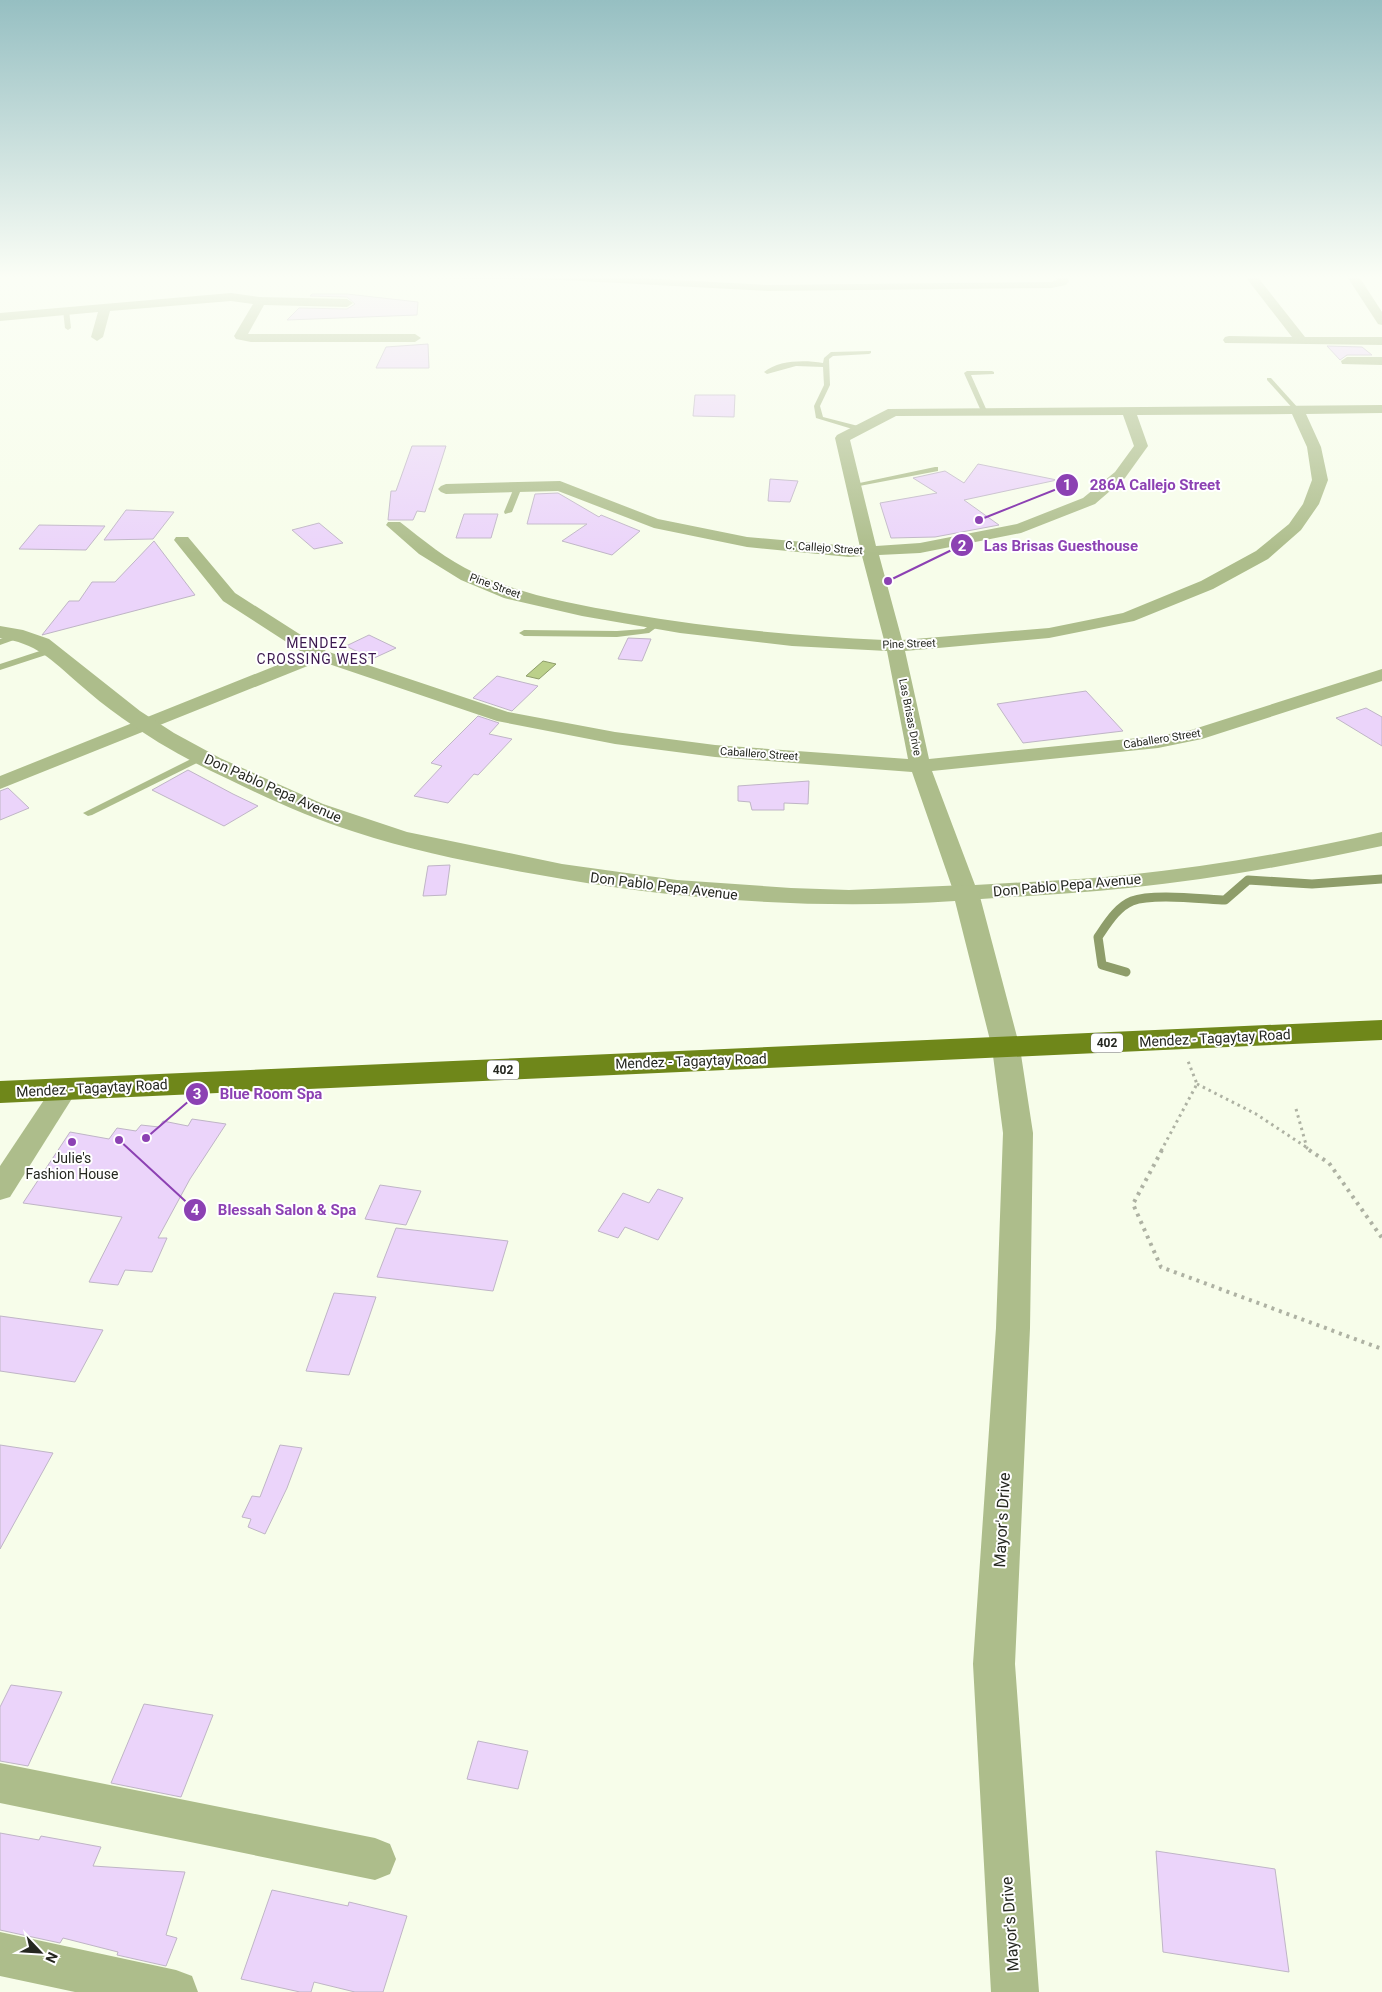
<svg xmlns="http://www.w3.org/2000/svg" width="1382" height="1992" viewBox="0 0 1382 1992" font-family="Roboto,sans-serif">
  <rect width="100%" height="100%" fill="#f7fdea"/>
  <polygon fill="#bbd08a" stroke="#8e9d6a" points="543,661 556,664 539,679 526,676"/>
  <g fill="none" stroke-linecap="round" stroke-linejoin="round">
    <path stroke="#8e9d6a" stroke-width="9" d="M1126,972L1102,965L1098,937C1107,924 1117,907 1132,901C1152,893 1202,899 1225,900L1248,880L1312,884L1382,879"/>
  </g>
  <g fill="#ebd4fa" stroke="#bfb5c6">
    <polygon points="312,294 347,294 418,302 417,315 287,320 299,308 347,309 355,304 347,297 310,296"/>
    <polygon points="428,344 429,368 376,368 386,347"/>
    <polygon points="1327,346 1362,347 1372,355 1347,355 1340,360"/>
    <polygon points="695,395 735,395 734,417 693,416"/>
    <polygon points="412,446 446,446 425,512 417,511 413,520 388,520 391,491 396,491"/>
    <polygon points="978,464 1057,480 964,500 999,525 935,537 891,538 880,503 937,493 913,478 945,471 964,483"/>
    <polygon points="770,479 798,481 790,502 768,501"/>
    <polygon points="558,493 599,517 601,515 640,531 612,555 562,541 587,524 527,524 535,494"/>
    <polygon points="126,510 174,512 153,539 104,540"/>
    <polygon points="464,514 498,514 491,538 456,538"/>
    <polygon points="319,523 343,543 314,549 292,530"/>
    <polygon points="39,525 105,526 86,550 19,549"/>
    <polygon points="154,541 195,595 42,635 69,601 79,601 92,582 115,582"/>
    <polygon points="369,635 396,648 372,659 346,646"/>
    <polygon points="628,638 651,639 642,661 618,659"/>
    <polygon points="497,676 538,686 512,711 473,698"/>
    <polygon points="1086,691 1123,731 1023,743 997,704"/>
    <polygon points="1366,708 1382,717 1382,746 1336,718"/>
    <polygon points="478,716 499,723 489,734 512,739 478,775 474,774 448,803 414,796 442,766 431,763"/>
    <polygon points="188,770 233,794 258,806 224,826 152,790"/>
    <polygon points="809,781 808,804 784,803 784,810 752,810 750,802 738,801 738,786"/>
    <polygon points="8,788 29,808 0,820 0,791"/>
    <polygon points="450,865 446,895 423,896 428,866"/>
    <polygon points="192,1119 226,1124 190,1179 158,1238 167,1238 152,1272 125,1270 118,1285 89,1282 122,1217 23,1203 70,1132 109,1139 117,1128 136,1131 141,1125 159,1127 163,1121 188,1126"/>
    <polygon points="380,1185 421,1191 406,1225 365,1219"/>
    <polygon points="658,1189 683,1198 658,1240 625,1227 618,1238 598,1231 623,1193 649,1203"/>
    <polygon points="396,1228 508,1241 493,1291 377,1277"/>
    <polygon points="334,1293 376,1297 349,1375 306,1371"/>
    <polygon points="0,1316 103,1330 75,1382 0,1371"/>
    <polygon points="0,1445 53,1453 0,1549"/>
    <polygon points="280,1445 302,1448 287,1488 265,1534 248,1527 251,1519 242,1517 252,1496 260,1497"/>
    <polygon points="11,1685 62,1692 28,1766 0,1761 0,1707"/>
    <polygon points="144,1704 213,1715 181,1797 111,1783"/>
    <polygon points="478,1741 528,1751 518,1789 467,1779"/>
    <polygon points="0,1833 39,1840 41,1836 101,1847 93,1866 185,1872 166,1935 177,1938 166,1966 117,1955 118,1952 63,1938 60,1943 0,1930"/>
    <polygon points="1156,1851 1275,1869 1289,1972 1163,1952"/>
    <polygon points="272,1890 348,1906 349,1902 407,1916 383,1992 355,1992 314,1982 311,1992 300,1992 241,1979"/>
  </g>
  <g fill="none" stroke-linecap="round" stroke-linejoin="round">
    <g stroke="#aeb2a3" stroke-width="3" stroke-dasharray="2.5 4" stroke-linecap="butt">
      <polyline points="1197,1084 1256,1114 1306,1147"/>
      <polyline points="1296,1109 1307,1148 1311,1151"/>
      <polyline points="1161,1151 1197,1084 1188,1061"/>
    </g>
    <g stroke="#aeb2a3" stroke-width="4" stroke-dasharray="3 5" stroke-linecap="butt">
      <polyline points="1162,1150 1133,1204 1161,1267 1382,1349"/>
      <polyline points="1309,1150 1329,1163 1382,1238"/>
    </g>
    <g fill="#adbd8b" fill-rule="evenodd">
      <polygon points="66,308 69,310 71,328 68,330 65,328 63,310"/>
      <path d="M871,351V353L869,354L833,356L829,359L830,385L820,406L823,417L862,427L863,429L859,431L816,418L814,406L824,385L823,367L796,366L767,374L764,372C779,360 804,360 823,363L824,358L831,352Z"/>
      <polygon points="992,371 994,372 994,374 971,375 987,411 984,413 981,411 964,373 967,371"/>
      <polygon points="1267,378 1271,378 1299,409 1299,411 1295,411 1267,380"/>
      <polygon points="935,467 938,467 938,471 854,487 850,485"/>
      <polygon points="515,485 522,487 512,512 505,514 504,512"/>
      <polygon points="657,621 661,624 649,633 617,637 524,636 519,633 524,630 617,631 644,629"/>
      <polygon points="22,631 27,634 25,636 0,645 0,639"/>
      <polygon points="52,647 55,648 55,652 0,670 0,664"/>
      <polygon points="201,754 206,757 205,759 92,815 88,816 83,813"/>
    </g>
    <g fill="#adbd8b" fill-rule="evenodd">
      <polygon points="421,275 586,275 768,285 1051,282 1057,280 1055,275 1067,275 1069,281 1066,285 1051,288 768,291 562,280 427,278"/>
      <polygon points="1244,275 1256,275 1305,337 1382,337 1382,345 1225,343 1223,340 1225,337 1229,336 1292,337"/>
      <polygon points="1346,275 1358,275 1382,312 1382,325 1378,324"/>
      <polygon points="231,293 259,297 347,299 353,303 347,307 264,305 248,334 415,334 421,338 415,342 251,342 236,339 234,336 253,304 231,301 110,311 103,337 97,341 91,337 98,312 0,321 0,313"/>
      <polygon points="1347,357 1382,357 1382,365 1342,364 1341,361"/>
      <path d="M1382,405V413L1306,414L1321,447L1328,480L1319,504L1301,530L1268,559L1213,589L1134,621L1049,638L905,651L929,759L1158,736L1191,730L1382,669V681L1202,739L1158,748L932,771L975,885C1025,882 1076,880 1127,875C1213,866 1298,851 1382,832V846C1298,864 1214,879 1128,888C1074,894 1020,896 966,900L958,898L954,893L912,772L715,757L615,744L497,721L320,661L0,789V776L305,654L223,601L174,540L176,537H188L235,593L326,651L508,712L615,732L715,745L908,759L887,651L792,646L680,633L582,616L504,598L461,580L419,554L386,525L388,522H400C423,540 447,560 475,573C522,595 573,604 624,613C711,628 797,636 884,640L862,556L849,557L747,547L654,528L558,491L446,494L441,492L438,489L441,486L446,484L560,481L658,519L747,537L860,547L835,438L837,435L888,409ZM1292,414L1307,447L1312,480L1303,504L1289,524L1256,551L1201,581L1123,613L1049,628L902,640L879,555L920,553L1021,533L1095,504L1125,478L1148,446L1137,415ZM1123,415L1134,446L1115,472L1083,498L1017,524L920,543L876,546L850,440L896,416Z"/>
      <polygon points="65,1079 74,1082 78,1089 10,1197 0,1200 0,1166 56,1082"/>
      <polygon points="0,1763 375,1838 390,1844 396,1859 390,1874 375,1880 0,1803"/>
      <polygon points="0,1932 176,1970 192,1976 198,1992 75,1992 0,1976"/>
    </g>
    <path fill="#adbd8b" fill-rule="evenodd" d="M0,626L23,630L49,639L140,711L174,733L220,758L323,804L407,832L562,864L677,880L791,888L849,890L966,885L975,887L979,893L1020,1048L1033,1133L1030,1328L1015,1664L1039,1992H991L973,1664L996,1328L1003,1133L992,1048L955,901C814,910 673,900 534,874C474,863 413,851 355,832C311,818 269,799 228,779C191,762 155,742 122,718C106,707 92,695 78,683C52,660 36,643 0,638Z"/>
    <polygon fill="#6f871a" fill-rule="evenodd" points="1382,1020 1382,1040 0,1103 0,1081"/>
  </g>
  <linearGradient id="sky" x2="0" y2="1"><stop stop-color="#96bfc2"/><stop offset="0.5" stop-color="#fbfef6"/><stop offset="1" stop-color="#fbfef6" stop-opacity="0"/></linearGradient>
  <rect width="1382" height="554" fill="url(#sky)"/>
  <circle fill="#8c41b3" stroke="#fff" stroke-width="2" cx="72" cy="1142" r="5"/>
  <g text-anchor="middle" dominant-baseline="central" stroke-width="4" stroke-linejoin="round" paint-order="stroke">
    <g font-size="11" fill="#252720" stroke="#fff">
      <text transform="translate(824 548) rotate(4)">C. Callejo Street</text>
      <text transform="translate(495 586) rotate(20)">Pine Street</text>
      <text transform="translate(909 644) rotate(-2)">Pine Street</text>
      <text transform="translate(910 717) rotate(79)">Las Brisas Drive</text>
      <text transform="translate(1162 739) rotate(-9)">Caballero Street</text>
      <text transform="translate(759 754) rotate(4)">Caballero Street</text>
    </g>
    <g fill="#fff" stroke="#666863" stroke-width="1">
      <rect x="1091" y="1033.5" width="32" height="19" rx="4"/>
      <rect x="487" y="1060.5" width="32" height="19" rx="4"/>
    </g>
    <g font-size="12" font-weight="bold" fill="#252720">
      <text x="1107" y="1043">402</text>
      <text x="503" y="1070">402</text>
    </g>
    <g font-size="14" letter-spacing="1" fill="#3c194f" stroke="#fff">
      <text x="317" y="643">MENDEZ<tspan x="317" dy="16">CROSSING WEST</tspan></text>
    </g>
    <g font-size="14" fill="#252720" stroke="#fff">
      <text transform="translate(273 788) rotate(24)">Don Pablo Pepa Avenue</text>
      <text transform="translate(1067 885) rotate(-5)">Don Pablo Pepa Avenue</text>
      <text transform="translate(664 886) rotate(7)">Don Pablo Pepa Avenue</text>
      <text transform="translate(1215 1038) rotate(-3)">Mendez - Tagaytay Road</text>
      <text transform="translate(691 1061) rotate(-2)">Mendez - Tagaytay Road</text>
      <text transform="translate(92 1088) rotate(-3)">Mendez - Tagaytay Road</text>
    </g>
    <g font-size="14" fill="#252720" stroke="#fff">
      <text x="72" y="1158">Julie's<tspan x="72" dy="16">Fashion House</tspan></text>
    </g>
    <g font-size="16" fill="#252720" stroke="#fff">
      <text transform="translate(1002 1520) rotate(-87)">Mayor's Drive</text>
      <text transform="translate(1010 1924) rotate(-94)">Mayor's Drive</text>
    </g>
  </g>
  <path fill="none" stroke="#8c41b3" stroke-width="2" d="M979 520L1067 485M888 581L962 545M146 1138L197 1094M119 1140L195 1210"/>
  <g fill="#8c41b3" stroke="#fff" stroke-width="2">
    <circle cx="979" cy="520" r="5"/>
    <circle cx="888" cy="581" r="5"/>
    <circle cx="146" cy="1138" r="5"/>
    <circle cx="119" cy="1140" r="5"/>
    <circle cx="1067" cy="485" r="12"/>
    <circle cx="962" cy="545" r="12"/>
    <circle cx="197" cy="1094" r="12"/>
    <circle cx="195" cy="1210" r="12"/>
  </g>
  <g font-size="15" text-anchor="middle" font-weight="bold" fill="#fff">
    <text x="1067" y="490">1</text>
    <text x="962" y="551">2</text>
    <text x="197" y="1099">3</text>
    <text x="195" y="1215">4</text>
  </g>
  <g font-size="15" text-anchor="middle" font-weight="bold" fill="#8c41b3" stroke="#fff" stroke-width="4" stroke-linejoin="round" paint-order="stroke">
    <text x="1155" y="490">286A Callejo Street</text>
    <text x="1061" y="551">Las Brisas Guesthouse</text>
    <text x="271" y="1099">Blue Room Spa</text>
    <text x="287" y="1215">Blessah Salon &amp; Spa</text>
  </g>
  <g transform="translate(40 1952) rotate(115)" stroke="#ffffff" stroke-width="4" paint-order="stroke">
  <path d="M0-4L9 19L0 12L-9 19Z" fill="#252720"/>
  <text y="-8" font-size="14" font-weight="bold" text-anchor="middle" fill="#252720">N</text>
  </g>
</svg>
